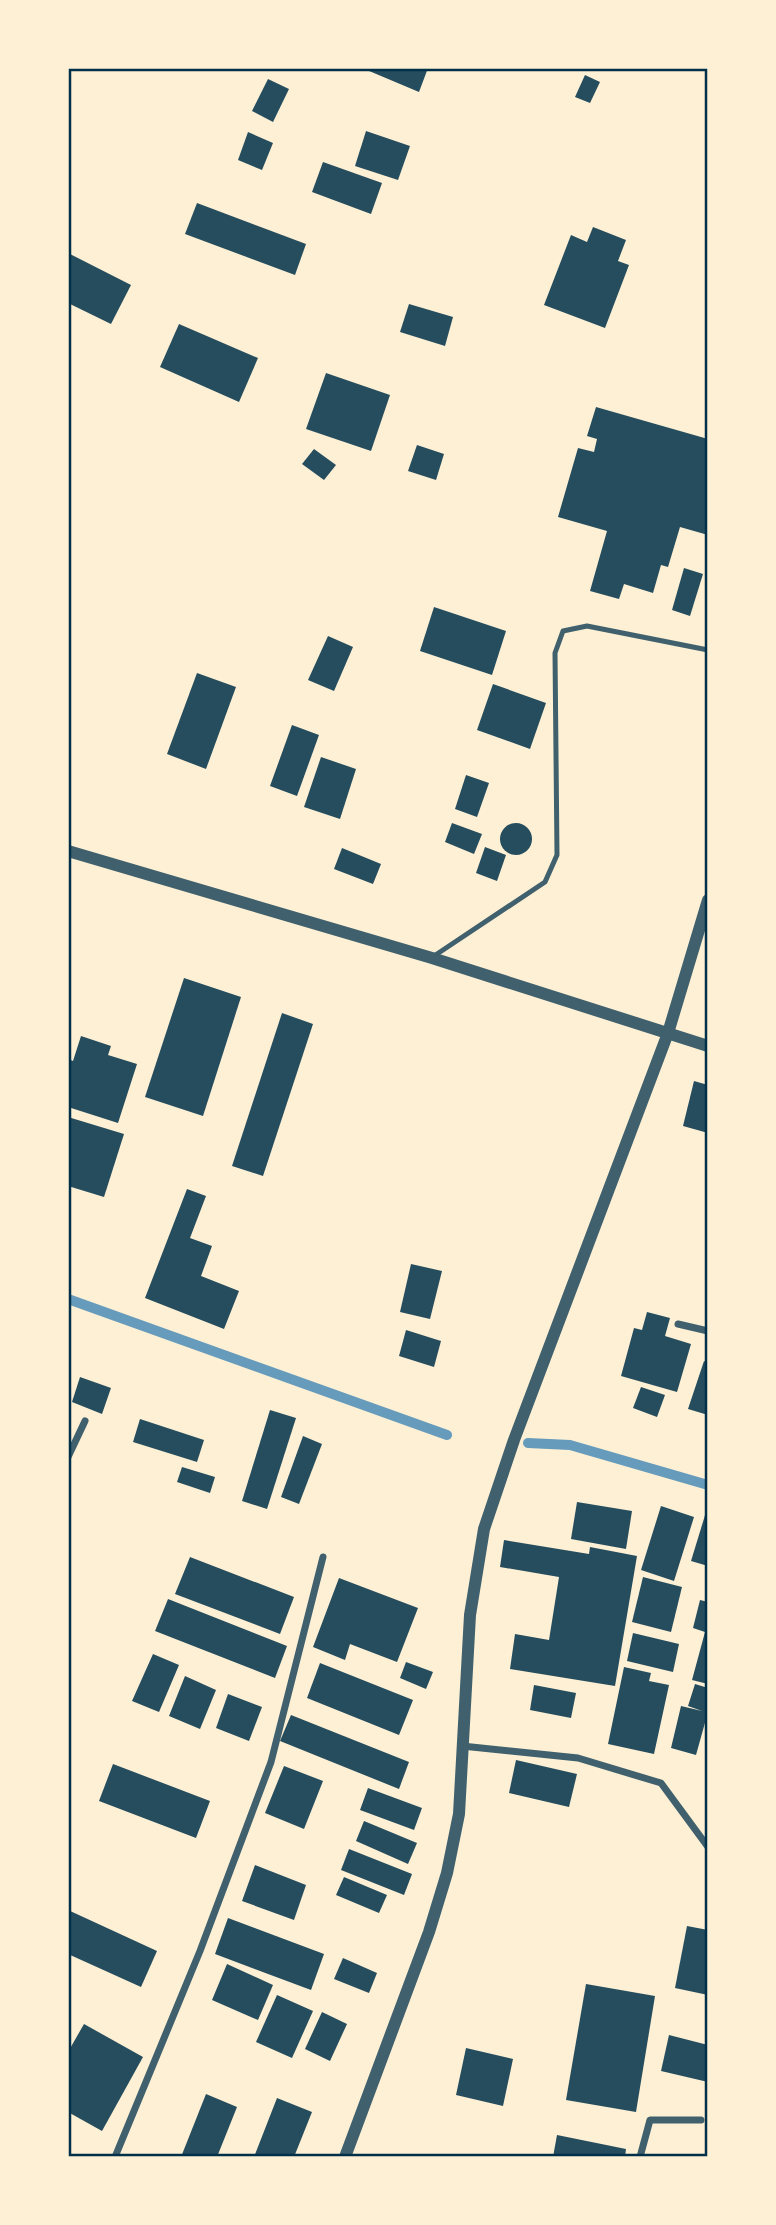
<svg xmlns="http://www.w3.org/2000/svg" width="776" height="2225" viewBox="0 0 776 2225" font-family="Inter,sans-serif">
  <rect width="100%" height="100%" fill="#fdf0d5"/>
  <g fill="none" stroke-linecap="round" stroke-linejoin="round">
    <g stroke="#669bbc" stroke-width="10">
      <polyline points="68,1299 447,1435"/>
      <polyline points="528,1443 570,1445 708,1485"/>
    </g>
  </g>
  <g fill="#264d5e">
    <polygon points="362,68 428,68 419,92"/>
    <polygon points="585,75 600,82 590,103 575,97"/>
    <polygon points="268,79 289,89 273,122 252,111"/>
    <polygon points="366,131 410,146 398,180 355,166"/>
    <polygon points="248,132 273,143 262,170 238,160"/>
    <polygon points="323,162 382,183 371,214 312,192"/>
    <polygon points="197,203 306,244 295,275 185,234"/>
    <polygon points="593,227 626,240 618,261 629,265 605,328 544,305 571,235 587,242"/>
    <polygon points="68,253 131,285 111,324 68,303"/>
    <polygon points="409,304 453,317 445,346 400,332"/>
    <polygon points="179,324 258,358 239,402 160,367"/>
    <polygon points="326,373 390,395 371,451 306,429"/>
    <polygon points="596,407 708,439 708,535 680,527 668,567 661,565 653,593 624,584 619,599 590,591 607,531 558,517 578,448 594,452 597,439 587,436"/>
    <polygon points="417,445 444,454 436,480 408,471"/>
    <polygon points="314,449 336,465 324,480 302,464"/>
    <polygon points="684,568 703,574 690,616 672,610"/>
    <polygon points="434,607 506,631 492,675 420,651"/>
    <polygon points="328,636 353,647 334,691 308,680"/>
    <polygon points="197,673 236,687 206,769 167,754"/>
    <polygon points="493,684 546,703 530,749 477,730"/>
    <polygon points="292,725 319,735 297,796 270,786"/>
    <polygon points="321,757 356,769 340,819 304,807"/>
    <polygon points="466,775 489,783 477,817 455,809"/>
    <polygon points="452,823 482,834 474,854 445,842"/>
    <circle cx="516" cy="839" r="16"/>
    <polygon points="485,847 506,855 497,881 476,873"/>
    <polygon points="342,848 381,864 373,884 334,869"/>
    <polygon points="184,978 241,997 203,1116 145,1097"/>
    <polygon points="282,1013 313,1024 263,1176 232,1166"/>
    <polygon points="81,1036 111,1046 108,1055 137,1064 118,1123 68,1107 68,1059 73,1061"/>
    <polygon points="694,1081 708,1085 708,1133 683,1126"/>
    <polygon points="68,1117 124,1134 104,1197 68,1186"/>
    <polygon points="187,1189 206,1196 190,1238 212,1246 201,1276 239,1291 224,1329 145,1298"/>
    <polygon points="411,1264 442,1271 430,1319 400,1312"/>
    <polygon points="647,1312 670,1318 665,1336 691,1344 677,1392 621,1376 634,1328 642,1330"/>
    <polygon points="406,1330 441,1341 434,1367 399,1356"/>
    <polygon points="704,1361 708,1363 708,1415 688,1409"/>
    <polygon points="80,1377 111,1388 102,1414 72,1402"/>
    <polygon points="641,1387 665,1395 657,1417 633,1408"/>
    <polygon points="270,1410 296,1418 267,1509 242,1501"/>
    <polygon points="140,1419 204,1440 197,1462 133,1442"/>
    <polygon points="303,1436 322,1444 299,1504 281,1497"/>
    <polygon points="182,1467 215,1477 210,1493 177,1482"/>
    <polygon points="577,1502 632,1511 626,1549 571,1539"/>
    <polygon points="661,1506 694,1517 674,1581 641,1570"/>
    <polygon points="706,1512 708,1512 708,1566 691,1561"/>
    <polygon points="504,1540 589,1554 590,1547 637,1556 615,1686 510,1669 515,1634 549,1640 559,1577 500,1567"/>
    <polygon points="190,1557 294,1597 280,1634 175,1594"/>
    <polygon points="643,1577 682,1587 671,1632 632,1622"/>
    <polygon points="339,1578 418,1608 397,1662 350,1644 345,1660 313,1647"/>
    <polygon points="168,1599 287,1646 275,1678 155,1631"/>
    <polygon points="700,1600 708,1602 708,1684 692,1680 705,1632 693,1628"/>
    <polygon points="633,1633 679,1644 673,1672 627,1661"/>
    <polygon points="153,1654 179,1665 159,1712 132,1701"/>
    <polygon points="406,1662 433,1672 426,1689 400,1678"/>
    <polygon points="320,1663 413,1700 399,1735 307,1698"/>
    <polygon points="624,1667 651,1673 649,1681 669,1685 654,1754 608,1744"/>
    <polygon points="185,1676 216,1690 200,1729 169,1716"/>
    <polygon points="695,1684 708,1688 708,1712 696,1755 671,1748 681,1706 702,1711 688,1706"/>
    <polygon points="534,1685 576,1693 571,1718 530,1710"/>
    <polygon points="228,1694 262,1707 249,1741 216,1728"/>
    <polygon points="291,1715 409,1762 399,1789 280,1741"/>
    <polygon points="516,1760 577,1774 569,1807 509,1793"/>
    <polygon points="113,1764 210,1801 196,1838 99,1801"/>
    <polygon points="284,1766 323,1781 304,1829 265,1813"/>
    <polygon points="368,1788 422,1808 414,1830 360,1810"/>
    <polygon points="364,1821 417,1843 408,1864 356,1841"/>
    <polygon points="349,1849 412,1874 404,1895 341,1870"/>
    <polygon points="255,1865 306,1885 294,1920 242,1901"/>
    <polygon points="344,1877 387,1895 379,1913 336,1895"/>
    <polygon points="68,1910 157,1951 141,1987 68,1954"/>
    <polygon points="228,1918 324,1954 311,1990 215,1954"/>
    <polygon points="687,1926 708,1930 708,1995 675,1988"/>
    <polygon points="343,1958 377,1973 369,1993 334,1979"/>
    <polygon points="227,1964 273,1985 258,2020 212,2000"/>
    <polygon points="586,1984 655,1996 636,2112 566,2100"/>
    <polygon points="277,1995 313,2011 292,2058 256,2042"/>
    <polygon points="322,2012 347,2024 330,2061 305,2049"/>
    <polygon points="84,2024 143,2057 102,2131 68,2112 68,2052"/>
    <polygon points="669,2035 708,2045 708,2082 661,2071"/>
    <polygon points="466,2048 513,2059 503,2106 456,2095"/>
    <polygon points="206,2094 237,2107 217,2157 181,2157"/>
    <polygon points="277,2098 312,2112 294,2157 254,2157"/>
    <polygon points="557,2135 626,2149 625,2157 553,2157"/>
  </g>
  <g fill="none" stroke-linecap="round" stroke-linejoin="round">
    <polyline stroke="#3f606c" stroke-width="5" points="434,956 545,882 557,855 555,653 563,631 587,626 708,650"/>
    <g stroke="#3f606c" stroke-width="7">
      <polyline points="678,1324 708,1331"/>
      <polyline points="68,1457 85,1421"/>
      <polyline points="462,1746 578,1758 661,1783 708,1847"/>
      <polyline points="115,2157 200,1951 271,1762 323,1557"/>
      <polyline points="640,2157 650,2120 701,2120"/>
    </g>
    <g stroke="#3f606c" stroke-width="12">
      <polyline points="68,851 432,958 708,1046"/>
      <polyline points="345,2157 429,1932 447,1873 459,1814 470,1615 484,1529 514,1440 668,1033 708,900"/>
    </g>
  </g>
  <rect width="776" height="2225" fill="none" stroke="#fdf0d5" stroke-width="140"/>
  <rect x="70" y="70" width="636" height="2085" fill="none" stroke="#003049" stroke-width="2.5"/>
</svg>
